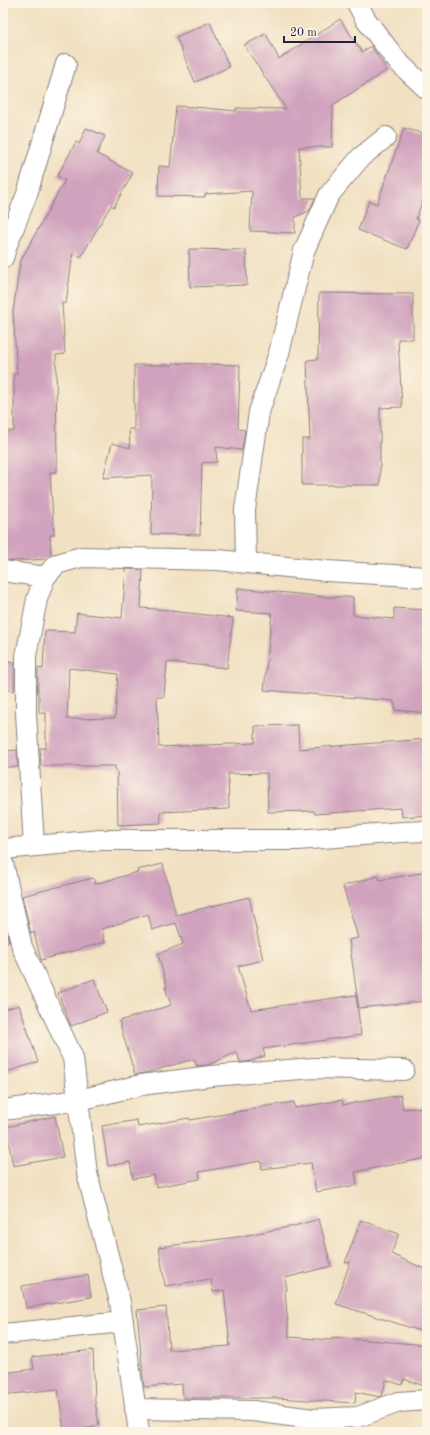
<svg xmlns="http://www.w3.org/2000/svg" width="430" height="1435" viewBox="0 0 430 1435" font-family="'Old Standard TT',serif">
  <rect width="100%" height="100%" fill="#fcf5e5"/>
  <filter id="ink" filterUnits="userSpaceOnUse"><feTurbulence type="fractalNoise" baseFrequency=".025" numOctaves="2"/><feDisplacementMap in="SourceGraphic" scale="8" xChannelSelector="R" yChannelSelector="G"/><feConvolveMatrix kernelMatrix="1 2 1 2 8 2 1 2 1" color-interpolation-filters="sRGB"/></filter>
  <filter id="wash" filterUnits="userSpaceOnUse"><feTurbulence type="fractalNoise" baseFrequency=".012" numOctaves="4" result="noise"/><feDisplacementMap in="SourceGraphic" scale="16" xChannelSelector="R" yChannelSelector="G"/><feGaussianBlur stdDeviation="0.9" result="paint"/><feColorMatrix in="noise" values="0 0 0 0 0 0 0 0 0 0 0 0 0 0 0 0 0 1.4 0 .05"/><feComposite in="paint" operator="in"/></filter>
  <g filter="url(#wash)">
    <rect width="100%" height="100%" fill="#f1e0c1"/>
    <g id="blocks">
      <g fill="#d0a2bd" fill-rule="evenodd">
        <polygon points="340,19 362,52 371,46 387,70 333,105 332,147 299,147 302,198 315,198 309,211 295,217 295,233 250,231 252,191 205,194 205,197 158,196 159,166 170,167 176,106 195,107 236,111 236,108 286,109 244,45 266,34 279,59"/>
        <polygon points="210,22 229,67 195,82 176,37"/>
        <polygon points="86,128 105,136 97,154 133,173 114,207 111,205 81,257 73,253 66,303 62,303 65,354 56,355 57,472 50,472 54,535 50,535 51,555 46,559 14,561 3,560 3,431 14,431 14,374 17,374 13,312 20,262 65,180 57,176 76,142 79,144"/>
        <polygon points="404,128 427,135 427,188 416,219 419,220 407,249 358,230 369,201 377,204"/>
        <polygon points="189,249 246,250 247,285 190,287"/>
        <polygon points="319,293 413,294 413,339 398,339 402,407 380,408 380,485 302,485 302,439 310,439 307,360 318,359"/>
        <polygon points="172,363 240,365 238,429 245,430 242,450 216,447 217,462 202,463 200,535 151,534 152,475 103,478 112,443 130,448 129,429 134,429 134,365 172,365"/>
        <path d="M126,569L143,570L141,608L171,610V611L233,618L227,668L167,662L164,697H157L159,747L255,743V726L298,725L299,749L427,739V815L402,817L401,808L315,814L314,811L268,812L267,773L228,774L229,809L160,812L161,823L118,825L117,770H115V766H41L40,748H46V713H39V696L38,695V668L43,669L45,631L75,632L77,613L122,618ZM69,668L118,674L115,718L67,719Z"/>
        <polygon points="238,588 327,597 353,597 353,615 394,619 394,608 427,610 427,713 395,710 395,703 393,703 393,701 264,690 272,613 236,611"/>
        <polygon points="3,661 14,663 14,691 3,689"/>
        <polygon points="17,750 18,767 3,767 3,751"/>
        <polygon points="163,864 176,915 249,897 263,960 238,966 251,1010 356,995 361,1035 263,1049 265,1056 247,1062 240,1062 237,1052 208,1065 197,1066 194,1059 149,1072 135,1075 119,1021 171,1005 165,987 167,987 158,954 183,944 176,923 152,930 148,914 102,929 105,942 41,960 34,932 31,934 22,896 93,878 95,884 138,872 137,870"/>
        <polygon points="427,872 427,1001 359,1008 349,940 358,938 343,886 378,876 380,880"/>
        <polygon points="3,915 9,942 3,944"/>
        <polygon points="94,979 107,1012 71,1026 58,993"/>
        <polygon points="19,1005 38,1062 3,1073 3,1010"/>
        <polygon points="401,1095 403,1109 427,1107 427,1158 355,1172 357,1185 316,1192 311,1163 262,1169 261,1161 199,1172 200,1179 156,1187 154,1175 133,1179 130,1162 108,1166 102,1126 137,1120 138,1127 189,1118 190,1120 254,1109 254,1108 294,1102 295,1108 342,1100 343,1105"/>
        <polygon points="55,1116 63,1157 13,1166 6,1127"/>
        <polygon points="319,1219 331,1266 285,1278 287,1290 285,1291 289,1337 332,1340 332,1337 427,1345 427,1387 404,1379 402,1385 386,1380 382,1396 380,1397 356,1392 355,1403 276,1398 183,1398 182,1384 144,1387 137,1310 166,1307 169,1350 230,1346 224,1290 213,1292 211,1279 165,1286 159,1247 237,1237 294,1226"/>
        <polygon points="361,1220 399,1234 391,1254 427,1270 427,1333 336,1304 350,1262 345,1263"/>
        <polygon points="88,1275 91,1297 26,1308 22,1286"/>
        <polygon points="93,1350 95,1401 99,1426 64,1432 58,1389 3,1395 3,1373 34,1369 32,1357"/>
      </g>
    </g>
  </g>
  <g filter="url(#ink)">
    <use href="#blocks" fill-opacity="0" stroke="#8a817e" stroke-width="1"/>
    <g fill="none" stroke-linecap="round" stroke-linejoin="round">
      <defs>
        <g id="street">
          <polyline points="357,3 366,20 398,62 427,89"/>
          <polyline points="3,258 7,245 27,194 66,64"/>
          <polyline points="246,562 245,510 259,412 279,353 304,251 329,195 361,157 386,137"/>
          <polyline points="3,571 45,577"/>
          <polyline points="34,846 26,714 26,656 37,599 45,577 57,564 81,557 218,560 327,571 427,577"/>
          <polyline points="3,849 101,840 297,840 402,832 427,831"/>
          <polyline points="3,863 22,947 73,1058 87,1173 120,1302 139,1432"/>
          <polyline points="3,1110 79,1100 141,1085 211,1076 314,1068 404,1070"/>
          <polyline points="3,1334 123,1322"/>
          <polyline points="135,1409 253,1411 313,1419 358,1417 399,1402 427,1400"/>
        </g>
      </defs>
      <use href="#street" stroke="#8a817e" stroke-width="22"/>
      <use href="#street" stroke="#fff" stroke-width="20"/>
    </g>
  </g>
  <rect width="430" height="1435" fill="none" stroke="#fcf5e5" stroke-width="16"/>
  <path d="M284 36v6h71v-6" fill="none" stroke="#22223b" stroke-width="2"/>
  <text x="290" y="36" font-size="12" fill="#22223b" stroke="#fcf5e5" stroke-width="3" paint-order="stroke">20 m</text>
</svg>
